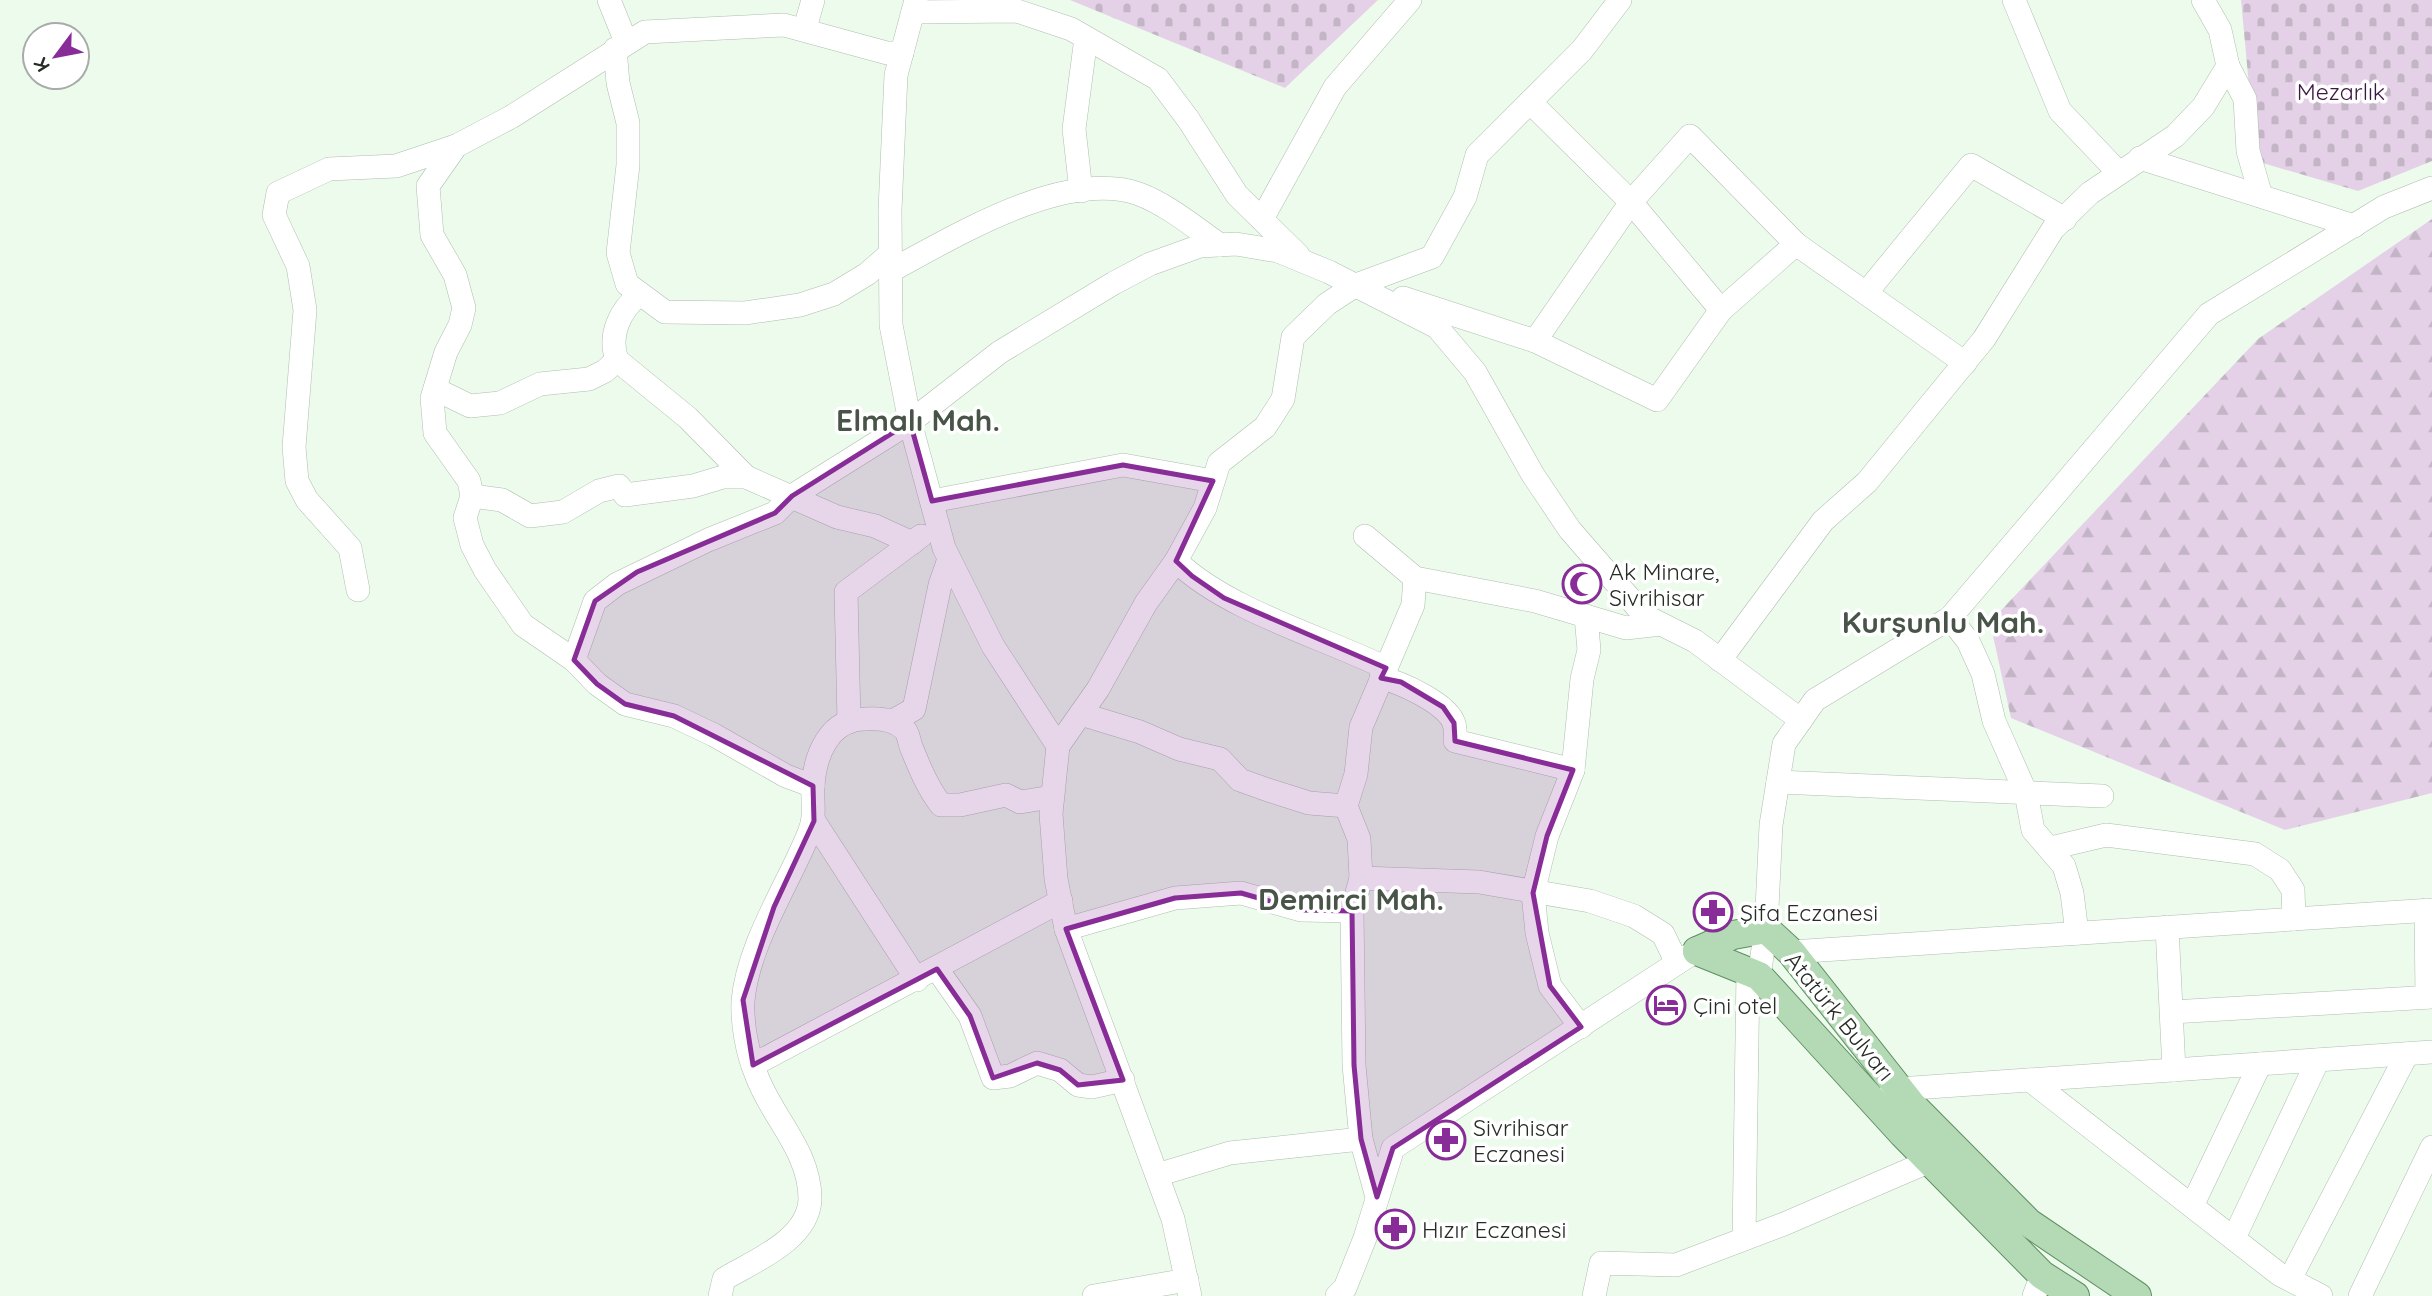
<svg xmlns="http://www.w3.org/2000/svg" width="2432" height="1296" viewBox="0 0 2432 1296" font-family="Quicksand,sans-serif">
  <defs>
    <pattern id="forest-firs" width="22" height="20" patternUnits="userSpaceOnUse" patternTransform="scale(1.75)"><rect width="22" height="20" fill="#e4d1e7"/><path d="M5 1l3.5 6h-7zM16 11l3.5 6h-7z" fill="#c3b4c6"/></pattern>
    <pattern id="cemetery-stones" width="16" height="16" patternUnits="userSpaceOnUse" patternTransform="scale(1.75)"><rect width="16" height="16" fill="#e4d1e7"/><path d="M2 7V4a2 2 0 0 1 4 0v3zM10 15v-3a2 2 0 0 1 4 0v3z" fill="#c3b4c6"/></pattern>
  </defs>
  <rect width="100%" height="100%" fill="#ecfbec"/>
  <polygon fill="url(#forest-firs)" points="2432,219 2432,793 2285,830 2011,718 1990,622 2258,339"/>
  <g fill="url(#cemetery-stones)">
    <polygon points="1070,0 1378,0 1285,88"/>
    <polygon points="2241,0 2432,0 2432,161 2358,191 2256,161"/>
  </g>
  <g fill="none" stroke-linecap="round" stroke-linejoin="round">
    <defs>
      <g id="minor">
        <polyline points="609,0 626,42"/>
        <polyline points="916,0 896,75 890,210 891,325 910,422 944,548 993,646 1058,746 1051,814 1056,879 1066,929 1173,1219 1190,1296"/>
        <polyline points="2014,0 2060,111 2119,173"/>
        <polyline points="913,12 1017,11 1071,29 1158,79 1188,119 1237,195 1298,255"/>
        <polyline points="805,28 813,0"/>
        <polyline points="615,49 618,83 628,123 628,165 618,253 627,284 665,312 745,313 800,305 834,294 867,274 890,254"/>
        <polyline points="2228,66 2245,99 2248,151 2261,196"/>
        <polyline points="1530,102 1631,202 1721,310"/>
        <polyline points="2140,158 2354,226"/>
        <polyline points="1081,191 1074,129 1086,38"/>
        <polyline points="1262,219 1335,87 1410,0"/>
        <path d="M890,271C954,237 1065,168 1139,194C1168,205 1194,227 1220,245"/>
        <polyline points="1866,293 1971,165 2065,219"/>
        <path d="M640,294C620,310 608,335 617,360L688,418L746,477"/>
        <polyline points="1403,298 1535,341 1657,400 1721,310 1796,244 1965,363"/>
        <polyline points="1535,341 1631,202 1690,136 1796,244"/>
        <polyline points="435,389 470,406 500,403 540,384 589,379 605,371 617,360"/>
        <polyline points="472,496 502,500 530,516 563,512 599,491 619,486 625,495 693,486 723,477 746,477 837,517 875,526 912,543"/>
        <polyline points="932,501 1123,465 1213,481"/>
        <polyline points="1365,536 1415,578 1535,601 1626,628 1661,624"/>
        <path d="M1176,561C1227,610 1320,636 1386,668"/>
        <polyline points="358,590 350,548 307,500 297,481 294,447 305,310 298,266 274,215 278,193 329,169 396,166 456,146"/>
        <polyline points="1950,618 1968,641 1983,674 1994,721 2026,793 2033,830 2064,866 2072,893 2077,933"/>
        <polyline points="574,660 595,601 617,584 708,540 775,513 792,496 910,422 1000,352 1114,283 1150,264 1200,246 1236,244 1278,251 1329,272 1437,327 1475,372 1533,475 1570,530 1645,616 1695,641 1801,720"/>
        <polyline points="1720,660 1823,521 1867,482 1984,339 2053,229 2090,193 2175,136 2203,107 2228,66 2220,30 2203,0"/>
        <path d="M1381,678C1400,682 1449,704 1454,724C1456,729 1455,736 1455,741L1573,770"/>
        <polyline points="1081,714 1140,732 1179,749 1220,759 1240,780 1268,790 1309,803 1346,806"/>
        <polyline points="893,721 914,709 940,585 949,559"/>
        <polyline points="849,722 846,592 921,536"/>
        <polyline points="1058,746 1098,689 1146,603 1176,561 1205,508 1219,463 1265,427 1283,399 1293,337 1327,304 1356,285 1432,257 1465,197 1477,155 1582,50 1620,0"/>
        <polyline points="1778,782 2102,796"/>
        <polyline points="813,786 786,776 714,735 674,716 625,704 597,684 574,660 523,625 485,570 472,545 465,518 472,496 469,481 435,433 432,398 446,352 460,325 464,308 455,275 432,235 428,186 456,146 511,117 645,32 784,25 887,53 902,53"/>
        <polyline points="814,821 917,980"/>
        <polyline points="2051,848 2106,835 2255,854 2280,870 2293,890 2294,919"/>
        <polyline points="1361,878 1359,839 1346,806 1356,774 1361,727 1413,605 1415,578"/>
        <polyline points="2426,910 2427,997"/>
        <polyline points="2167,927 2174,1070"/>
        <polyline points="1066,929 1175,898 1241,893 1301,910 1352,911"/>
        <polyline points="1791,952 2432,910"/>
        <polyline points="937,969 970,1016 993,1078 1010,1076 1037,1063 1060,1070 1078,1085 1092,1087 1123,1080"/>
        <polyline points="1759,976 1766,929 1771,825 1784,744 1815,700 1950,618 2209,314 2384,207 2432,188"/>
        <polyline points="2172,1012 2432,997"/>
        <polyline points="1581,1027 1550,986 1537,933 1533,893 1547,836 1573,770 1582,679 1589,650 1586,616"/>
        <polyline points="753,1065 1061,901"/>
        <polyline points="2030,1080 2279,1274 2321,1296"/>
        <polyline points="1889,1095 1899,1089 2432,1052"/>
        <polyline points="1157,1175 1230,1153 1361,1139"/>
        <polyline points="1377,1197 1361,1139 1354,1065 1352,911 1361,878 1479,882 1590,901 1634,916 1663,934 1677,963"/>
        <polyline points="2192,1206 2260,1064"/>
        <polyline points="2234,1238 2318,1060"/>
        <polyline points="1744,1239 1748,972"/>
        <polyline points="2290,1279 2407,1054"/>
        <path d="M720,1296L724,1279C752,1262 809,1240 810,1199C810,1150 771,1117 756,1074C747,1052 742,1024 743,1001C748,944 788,885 809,833C816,817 812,803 813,786C815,755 829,719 865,719C879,718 895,719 905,730C909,734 909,743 912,749C920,769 928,788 941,805H960L1006,795L1020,802L1052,797"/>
        <polyline points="1094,1296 1187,1280"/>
        <polyline points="1337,1296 1345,1288 1365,1238 1393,1148 1688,956"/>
        <polyline points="1594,1296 1601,1263 1676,1265 1784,1224 1930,1161"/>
        <polyline points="2034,1296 2042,1275"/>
        <polyline points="2360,1296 2432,1147"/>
      </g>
      <g id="major">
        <polyline points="1697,951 1733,935 1766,929 1791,952 1911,1104 2029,1223 2137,1296"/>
        <polyline points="1697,951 1759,976 1903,1134 2042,1275 2075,1296"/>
      </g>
    </defs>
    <use href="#minor" stroke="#afbeaf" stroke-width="24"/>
    <use href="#major" stroke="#608e62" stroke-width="30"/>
    <use href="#minor" stroke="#fff" stroke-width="23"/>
    <use href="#major" stroke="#b3dab5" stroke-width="28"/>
  </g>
  <path fill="#882c97" fill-opacity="0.2" stroke="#882c97" stroke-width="5" stroke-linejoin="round" d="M910,422L932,501L1123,465L1213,481L1176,561L1192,576L1224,598L1386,668L1381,678L1401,682L1443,707L1454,723L1455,741L1573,770L1547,836L1533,893L1550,986L1581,1027L1393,1148L1377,1197L1361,1139L1354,1065L1352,911L1301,910L1241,893L1175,898L1066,929L1123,1080L1078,1085L1060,1070L1037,1063L993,1078L970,1016L937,969L753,1065L743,1000L774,907L814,821L813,786L674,716L625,704L597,684L574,660L595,601L637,572L775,513L792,496Z"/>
  <defs>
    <symbol id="mosque-ring" viewBox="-11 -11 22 22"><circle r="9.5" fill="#fff" stroke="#882c97" stroke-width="1.5"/><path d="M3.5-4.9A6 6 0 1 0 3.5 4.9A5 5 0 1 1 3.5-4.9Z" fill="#882c97"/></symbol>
    <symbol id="pharmacy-ring" viewBox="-11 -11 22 22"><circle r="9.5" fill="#fff" stroke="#882c97" stroke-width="1.5"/><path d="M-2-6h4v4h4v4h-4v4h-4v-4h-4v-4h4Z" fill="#882c97"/></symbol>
    <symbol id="hotel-ring" viewBox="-11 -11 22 22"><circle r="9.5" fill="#fff" stroke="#882c97" stroke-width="1.5"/><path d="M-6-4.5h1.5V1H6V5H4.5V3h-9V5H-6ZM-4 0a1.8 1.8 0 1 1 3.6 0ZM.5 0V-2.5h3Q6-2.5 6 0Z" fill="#882c97"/></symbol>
  </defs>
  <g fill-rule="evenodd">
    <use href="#mosque-ring" x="1560" y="562" width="44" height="44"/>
    <use href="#pharmacy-ring" x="1691" y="890" width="44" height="44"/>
    <use href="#hotel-ring" x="1644" y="983" width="44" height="44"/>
    <use href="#pharmacy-ring" x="1424" y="1118" width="44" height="44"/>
    <use href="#pharmacy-ring" x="1373" y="1207" width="44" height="44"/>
  </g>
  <g text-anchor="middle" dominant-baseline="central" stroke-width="7" stroke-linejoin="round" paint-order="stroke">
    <g font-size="23" fill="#3c1942" stroke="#fff">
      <text x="2341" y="91">Mezarlık</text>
    </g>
    <g font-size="23" fill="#262c26" stroke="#fff" text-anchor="start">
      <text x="1609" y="571">Ak Minare,<tspan x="1609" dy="26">Sivrihisar</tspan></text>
      <text x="1740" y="912">Şifa Eczanesi</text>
      <text x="1693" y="1005">Çini otel</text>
      <text x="1473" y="1127">Sivrihisar<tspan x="1473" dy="26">Eczanesi</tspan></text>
      <text x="1422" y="1229">Hızır Eczanesi</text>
    </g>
    <g font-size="23" fill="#262c26" stroke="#fff">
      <text transform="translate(1840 1016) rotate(51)">Atatürk Bulvarı</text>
    </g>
    <g font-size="30" font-weight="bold" fill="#475447" stroke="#fff">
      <text x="918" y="420">Elmalı Mah.</text>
      <text x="1943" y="622">Kurşunlu Mah.</text>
      <text x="1351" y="899">Demirci Mah.</text>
    </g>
  </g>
  <g transform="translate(56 56) rotate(238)"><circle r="33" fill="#ffffff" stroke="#a8aba8" stroke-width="2"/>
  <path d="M0-5L12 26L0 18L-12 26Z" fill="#882c97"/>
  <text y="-10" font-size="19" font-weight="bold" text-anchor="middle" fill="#262c26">K</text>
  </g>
</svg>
